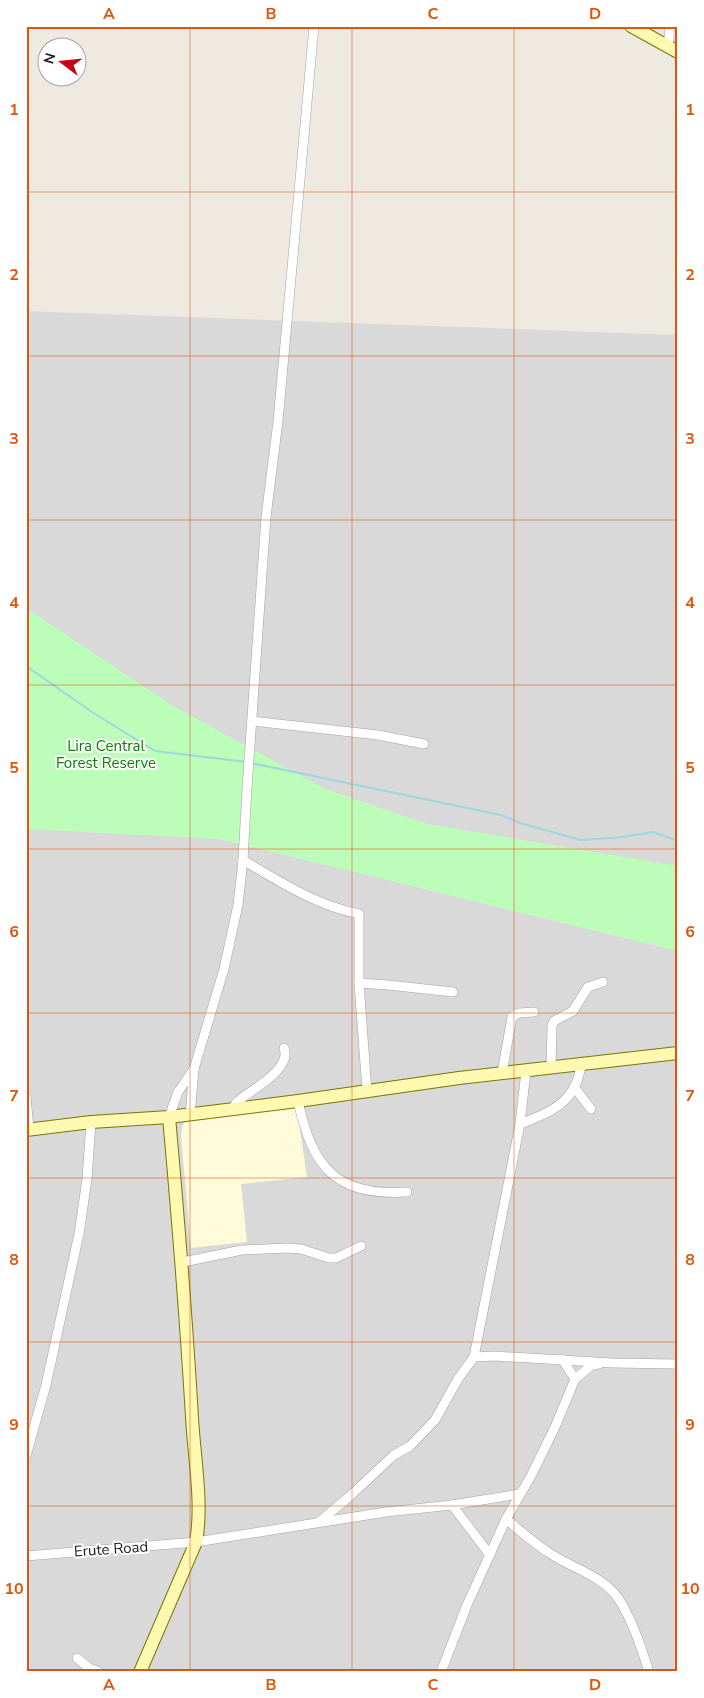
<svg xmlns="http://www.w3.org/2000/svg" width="704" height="1698" viewBox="0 0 704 1698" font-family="'Nunito Sans',sans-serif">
  <rect width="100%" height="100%" fill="#eee9e1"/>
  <polygon fill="#dad9d9" points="26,311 678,335 678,1672 26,1672"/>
  <polygon fill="#fffbda" points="296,1103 307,1177 241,1184 247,1242 191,1248 181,1136 182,1127 186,1120"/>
  <polygon fill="#bcfdba" points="26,608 173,706 325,789 428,824 678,866 678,951 219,839 26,829"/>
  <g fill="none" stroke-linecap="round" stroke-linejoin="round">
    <g stroke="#9ed7df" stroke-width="2">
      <polyline points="26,666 95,714 155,751 247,762"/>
      <polyline points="251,763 501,815 520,823 581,840 623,837 653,832 678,841"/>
    </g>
    <defs>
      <g id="street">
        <polyline points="668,48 670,26"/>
        <polyline points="252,721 378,735 424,744"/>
        <path d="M243,860C280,882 316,905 359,914V983L367,1091"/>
        <polyline points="359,983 388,985 453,992"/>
        <polyline points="551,1068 552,1026 554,1021 573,1011 588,987 603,982"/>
        <polyline points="502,1073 512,1017 519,1013 534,1012"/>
        <polyline points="574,1087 591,1109"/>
        <polyline points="26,1097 29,1129"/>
        <path d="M298,1101C312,1166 335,1197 407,1192"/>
        <path d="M233,1109L236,1103L242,1098C255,1088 292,1068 284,1048"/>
        <polyline points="190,1115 194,1069 224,969 238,905 243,860 247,788 266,517 278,421 314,26"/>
        <polyline points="169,1117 178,1092 194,1069"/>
        <polyline points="520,1124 526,1071"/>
        <polyline points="183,1262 242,1250 288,1248 301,1249 329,1258 336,1258 361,1246"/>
        <path d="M474,1357L520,1124C551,1112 577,1102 581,1064"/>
        <polyline points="562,1359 575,1379"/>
        <polyline points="26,1456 46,1385 79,1234 87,1179 91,1122"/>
        <polyline points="452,1505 490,1555"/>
        <path d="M506,1519C520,1531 535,1544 551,1554C572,1568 603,1576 618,1598C631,1617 642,1649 649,1672"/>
        <polyline points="319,1522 350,1496 394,1455 410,1446 435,1420 458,1379 474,1357 495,1356 612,1363 678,1364"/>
        <polyline points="26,1556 196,1542 386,1512 452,1505 519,1494"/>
        <polyline points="77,1658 89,1668 99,1672"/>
        <polyline points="441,1672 467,1605 506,1519 531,1476 555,1427 575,1379 592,1365 599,1364"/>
      </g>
      <g id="secondary">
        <polyline points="631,26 678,52"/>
        <polyline points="26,1130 91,1122 169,1117 298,1101 459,1078 678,1053"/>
        <path d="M140,1672L196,1542C203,1503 194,1457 192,1417C186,1317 178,1217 169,1117"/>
      </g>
    </defs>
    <use href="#street" stroke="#a3a3a3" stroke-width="10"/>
    <use href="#secondary" stroke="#767700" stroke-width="14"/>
    <use href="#street" stroke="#fff" stroke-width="9"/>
    <use href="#secondary" stroke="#fdf9b0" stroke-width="12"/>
  </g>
  <path fill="none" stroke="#de560d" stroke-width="1" stroke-opacity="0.55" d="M190,26V1672M352,26V1672M514,26V1672M26,192H678M26,356H678M26,520H678M26,685H678M26,849H678M26,1013H678M26,1178H678M26,1342H678M26,1506H678"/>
  <g text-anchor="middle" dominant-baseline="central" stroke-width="4" stroke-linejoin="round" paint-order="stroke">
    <g font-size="15" fill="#078004" stroke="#fff">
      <text x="106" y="746">Lira Central<tspan x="106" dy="17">Forest Reserve</tspan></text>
    </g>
    <g font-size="15" fill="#1c1c1c" stroke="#fff">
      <text transform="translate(111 1549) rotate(-4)">Erute Road</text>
    </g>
  </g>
  <rect width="704" height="1698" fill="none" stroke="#ffffff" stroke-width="55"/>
  <g transform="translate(62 62) rotate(286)"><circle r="24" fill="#ffffff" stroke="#a4a4a4"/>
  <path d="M0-4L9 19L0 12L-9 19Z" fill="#c90015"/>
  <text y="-8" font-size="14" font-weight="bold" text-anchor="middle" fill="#1c1c1c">N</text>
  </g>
  <rect x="28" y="28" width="648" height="1642" fill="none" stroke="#de560d" stroke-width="2"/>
  <g font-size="16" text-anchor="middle" font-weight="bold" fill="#de560d">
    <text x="109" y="19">A</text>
    <text x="271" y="19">B</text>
    <text x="433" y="19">C</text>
    <text x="595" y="19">D</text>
    <text x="14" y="115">1</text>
    <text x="690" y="115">1</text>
    <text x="14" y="280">2</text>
    <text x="690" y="280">2</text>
    <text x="14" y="444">3</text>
    <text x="690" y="444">3</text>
    <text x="14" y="608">4</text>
    <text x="690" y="608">4</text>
    <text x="14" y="773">5</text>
    <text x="690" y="773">5</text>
    <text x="14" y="937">6</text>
    <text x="690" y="937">6</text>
    <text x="14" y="1101">7</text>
    <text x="690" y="1101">7</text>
    <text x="14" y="1265">8</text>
    <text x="690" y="1265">8</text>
    <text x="14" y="1430">9</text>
    <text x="690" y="1430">9</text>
    <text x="14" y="1594">10</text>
    <text x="690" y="1594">10</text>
    <text x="109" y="1690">A</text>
    <text x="271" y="1690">B</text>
    <text x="433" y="1690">C</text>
    <text x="595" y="1690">D</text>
  </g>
</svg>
